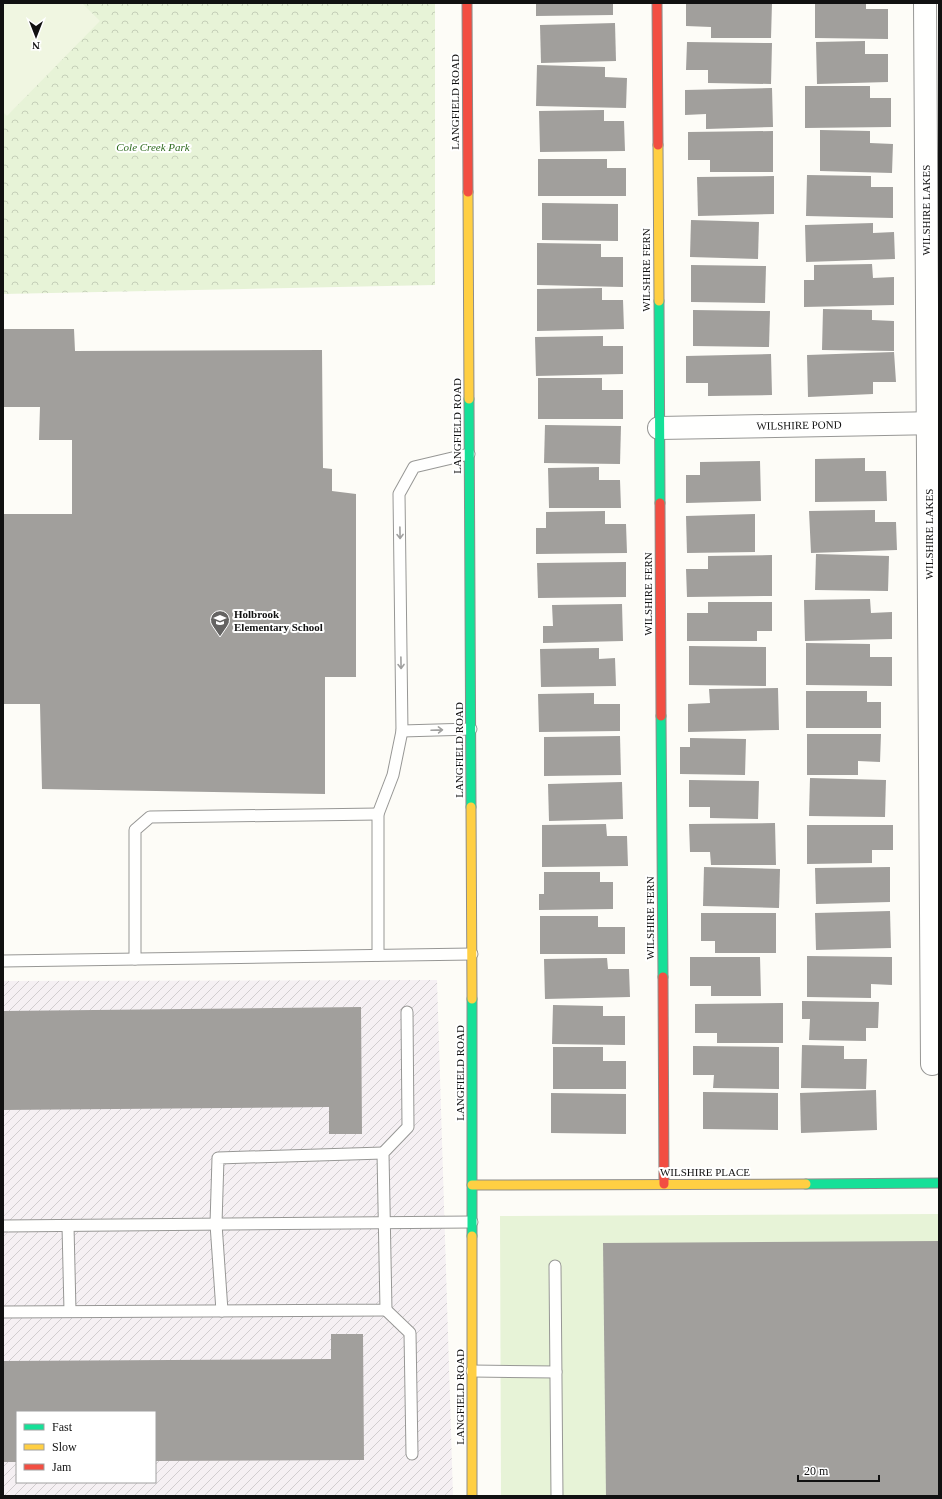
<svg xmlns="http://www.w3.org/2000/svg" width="942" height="1499" viewBox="0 0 942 1499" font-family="'Times New Roman',serif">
  <defs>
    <pattern id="industrial-furrows" width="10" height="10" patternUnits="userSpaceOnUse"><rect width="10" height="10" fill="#f5f0f3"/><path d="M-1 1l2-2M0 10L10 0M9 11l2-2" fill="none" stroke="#d1cdcf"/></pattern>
    <pattern id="park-crowns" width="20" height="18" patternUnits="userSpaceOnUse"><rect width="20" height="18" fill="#e7f3d7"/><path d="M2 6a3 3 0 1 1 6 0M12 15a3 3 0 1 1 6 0" fill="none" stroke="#c5cfb8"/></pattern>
  </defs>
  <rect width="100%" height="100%" fill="#fdfcf7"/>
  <path fill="url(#industrial-furrows)" fill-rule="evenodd" d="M437,980L453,1496H3V981ZM17,1412H155V1482H17Z"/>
  <polygon fill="#e7f3d7" points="939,1214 939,1496 501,1496 500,1216"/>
  <polygon fill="url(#park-crowns)" points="3,3 435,3 435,285 3,294"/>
  <polygon fill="#f0f6e1" points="3,3 82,3 100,21 7,116 3,112"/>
  <g fill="#a19f9c">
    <polygon points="536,3 613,3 613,15 536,16"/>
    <polygon points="686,3 772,3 771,38 711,38 711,27 686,26"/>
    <polygon points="815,3 866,3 866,9 888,9 888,39 815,38"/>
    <polygon points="615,23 616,61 541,63 540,25"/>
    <polygon points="865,41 865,54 888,54 888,82 817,84 816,42"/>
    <polygon points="687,42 772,43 771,84 708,83 708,70 686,70"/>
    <polygon points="537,65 605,67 605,77 627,78 626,108 536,106"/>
    <polygon points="805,86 870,86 870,98 891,98 891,127 805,128"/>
    <polygon points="772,88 773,127 706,129 706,114 685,115 685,90"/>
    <polygon points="604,110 604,121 624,121 625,151 540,152 539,111"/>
    <polygon points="820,130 870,131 870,143 893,144 892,173 820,171"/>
    <polygon points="773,131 773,172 710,172 710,160 688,160 688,132"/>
    <polygon points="538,159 607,159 607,168 626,168 626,196 538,196"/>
    <polygon points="807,175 871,176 871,187 893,187 893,218 806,216"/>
    <polygon points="774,176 774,214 698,216 697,177"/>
    <polygon points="542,203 618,204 618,241 542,240"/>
    <polygon points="691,220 759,222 758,259 690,257"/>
    <polygon points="873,223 873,233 894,232 895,259 806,262 805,225"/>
    <polygon points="537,243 601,244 601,257 623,257 623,287 537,285"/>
    <polygon points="872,264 873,278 894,277 894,305 804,307 804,280 814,280 814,265"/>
    <polygon points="691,265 766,266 765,303 691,302"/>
    <polygon points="602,288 602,300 623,300 624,329 537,331 537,289"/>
    <polygon points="823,309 872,310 872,320 894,321 894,351 822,350"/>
    <polygon points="693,310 770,311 769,347 693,346"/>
    <polygon points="3,329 74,329 75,351 322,350 323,468 332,469 332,491 356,494 356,677 325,677 325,794 42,789 40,704 3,704 3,514 72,514 72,440 39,440 40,407 3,407"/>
    <polygon points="603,336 603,346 623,346 623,374 536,376 535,337"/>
    <polygon points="894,352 896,382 873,382 873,394 808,397 807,355"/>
    <polygon points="771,354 772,395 708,396 708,383 686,383 686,356"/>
    <polygon points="538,378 602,378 602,390 623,390 623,419 538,419"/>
    <polygon points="545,425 621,426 620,464 544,463"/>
    <polygon points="865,458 865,471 886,471 887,501 815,502 815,459"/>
    <polygon points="760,461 761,501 686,503 686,475 700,475 700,462"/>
    <polygon points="599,467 599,480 620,480 621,508 549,508 548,468"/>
    <polygon points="875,510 875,522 896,522 897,550 811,553 809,511"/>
    <polygon points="605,511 605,524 626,524 627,553 536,554 536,528 546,528 546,512"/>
    <polygon points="755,514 755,552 687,553 686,516"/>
    <polygon points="816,554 889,556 888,591 815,590"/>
    <polygon points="772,555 772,596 687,597 686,569 708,569 708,556"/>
    <polygon points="626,562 626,597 538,598 537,563"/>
    <polygon points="870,599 871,613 892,612 892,639 805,641 804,600"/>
    <polygon points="708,602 772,602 772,631 757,631 757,641 687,641 687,613 708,613"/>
    <polygon points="622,604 623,641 543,643 543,626 553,626 552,605"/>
    <polygon points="806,643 870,644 870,657 892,657 892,686 806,685"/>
    <polygon points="689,646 766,647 766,686 689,685"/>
    <polygon points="599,648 599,659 615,658 616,686 541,687 540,649"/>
    <polygon points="778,688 779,730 688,732 688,704 710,703 709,689"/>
    <polygon points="806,691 867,691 867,702 881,702 881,728 806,728"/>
    <polygon points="594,693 594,704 620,704 620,731 539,732 538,694"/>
    <polygon points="807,734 881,734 880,762 858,761 858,775 807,775"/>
    <polygon points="620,736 621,775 544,776 544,737"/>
    <polygon points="690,738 746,739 745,775 680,774 680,747 690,747"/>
    <polygon points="810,778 886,780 885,817 809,816"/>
    <polygon points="689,780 759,781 758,819 710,818 710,807 689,807"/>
    <polygon points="622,782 623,819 549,821 548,784"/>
    <polygon points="775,823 776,865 711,865 710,852 690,852 689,824"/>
    <polygon points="606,824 607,836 627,836 628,866 542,867 542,825"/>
    <polygon points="807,825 893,825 893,850 872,850 872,863 807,864"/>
    <polygon points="704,867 780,869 779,908 703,906"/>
    <polygon points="890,867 890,902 816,904 815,868"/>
    <polygon points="544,872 600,872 600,882 613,882 613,909 539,910 539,894 544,894"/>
    <polygon points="890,911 891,948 816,950 815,913"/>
    <polygon points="701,913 776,913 776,953 715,953 715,941 701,941"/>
    <polygon points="540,916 598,916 598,927 625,927 625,954 540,954"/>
    <polygon points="807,956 892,957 892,985 871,984 871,998 807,997"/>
    <polygon points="690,957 760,957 761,996 711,996 711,986 690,986"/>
    <polygon points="607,958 608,969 629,969 630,997 545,999 544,959"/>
    <polygon points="802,1001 879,1002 878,1028 866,1028 866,1041 809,1040 810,1019 802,1019"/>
    <polygon points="783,1003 783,1043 717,1043 717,1033 695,1033 695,1004"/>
    <polygon points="553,1005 603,1006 603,1016 625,1016 625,1045 552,1044"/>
    <polygon points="361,1007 362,1134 329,1134 329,1107 3,1110 3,1011"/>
    <polygon points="802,1045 844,1046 844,1059 867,1059 866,1089 801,1088"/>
    <polygon points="693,1046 779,1047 779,1089 713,1088 714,1075 693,1075"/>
    <polygon points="553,1047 603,1047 603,1061 626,1061 626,1089 553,1089"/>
    <polygon points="876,1090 877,1130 801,1133 800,1093"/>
    <polygon points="703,1092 778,1093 778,1130 703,1129"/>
    <polygon points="551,1093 626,1094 626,1134 551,1133"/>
    <polygon points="939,1241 939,1496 606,1496 603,1243"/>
    <polygon points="331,1334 363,1334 364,1460 155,1461 155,1412 17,1412 17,1462 3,1462 3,1361 331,1359"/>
  </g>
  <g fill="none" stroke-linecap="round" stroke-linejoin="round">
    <defs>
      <g id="lane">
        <polyline points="402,731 471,729"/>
        <polyline points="378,955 378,814 393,775 402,731 399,494 414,467 469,454"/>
        <polyline points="135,959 135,830 150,817 378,814"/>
        <polyline points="3,961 472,954"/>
        <polyline points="3,1226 472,1222"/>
        <polyline points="68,1226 70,1311"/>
        <polyline points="555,1266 557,1496"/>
        <polyline points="386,1310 410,1333 412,1454"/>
        <polyline points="222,1311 216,1224 218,1158 383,1153"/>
        <polyline points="3,1312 386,1310 383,1153 408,1127 407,1012"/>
        <polyline points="472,1371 556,1372"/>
      </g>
      <g id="street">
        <polyline points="925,3 932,1064"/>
        <polyline points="659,428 939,423"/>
      </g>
      <g id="fast">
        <polyline points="659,301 660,503"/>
        <polyline points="469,399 471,807"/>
        <polyline points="661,716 663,977"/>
        <polyline points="472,999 472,1236"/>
        <polyline points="806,1184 939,1183"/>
      </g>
      <g id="slow">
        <polyline points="658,145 659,301"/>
        <polyline points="468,192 469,399"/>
        <polyline points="471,807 472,999"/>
        <polyline points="472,1185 806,1184"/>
        <polyline points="472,1236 472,1496"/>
      </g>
      <g id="jam">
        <polyline points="467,3 468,192"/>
        <polyline points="657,3 658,145"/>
        <polyline points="660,503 661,716"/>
        <polyline points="663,977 664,1184"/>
      </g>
    </defs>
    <use href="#lane" stroke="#979795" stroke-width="13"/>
    <use href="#street" stroke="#979795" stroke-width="24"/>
    <use href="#fast" stroke="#8e8d8b" stroke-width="11"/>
    <use href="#slow" stroke="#8e8d8b" stroke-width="11"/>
    <use href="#jam" stroke="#8e8d8b" stroke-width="11"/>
    <use href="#lane" stroke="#fffffe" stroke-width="11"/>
    <use href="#street" stroke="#fffffe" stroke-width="22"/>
    <use href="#fast" stroke="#16e098" stroke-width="9"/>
    <use href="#slow" stroke="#ffcf43" stroke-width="9"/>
    <use href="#jam" stroke="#f24e42" stroke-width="9"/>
  </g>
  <defs><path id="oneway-shaft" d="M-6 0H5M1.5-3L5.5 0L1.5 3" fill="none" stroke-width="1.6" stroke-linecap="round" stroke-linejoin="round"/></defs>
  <g stroke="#a0a09f">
    <use href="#oneway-shaft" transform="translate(400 533) rotate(89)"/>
    <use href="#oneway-shaft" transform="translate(401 663) rotate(89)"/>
    <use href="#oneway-shaft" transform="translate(437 730) rotate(-2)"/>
  </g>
  <defs>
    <symbol id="school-pin" viewBox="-11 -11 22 30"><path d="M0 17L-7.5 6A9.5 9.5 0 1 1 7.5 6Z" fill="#646362" stroke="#fff"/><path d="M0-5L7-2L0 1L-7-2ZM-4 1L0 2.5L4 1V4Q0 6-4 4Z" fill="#fff"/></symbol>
  </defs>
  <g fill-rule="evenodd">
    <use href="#school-pin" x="209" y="609" width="22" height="30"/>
  </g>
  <g text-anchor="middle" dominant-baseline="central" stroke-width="4" stroke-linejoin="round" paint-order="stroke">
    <g font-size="11" fill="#111" stroke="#fff">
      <text transform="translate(455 102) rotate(-90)">LANGFIELD ROAD</text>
      <text transform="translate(926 210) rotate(-90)">WILSHIRE LAKES</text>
      <text transform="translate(646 270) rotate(-90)">WILSHIRE FERN</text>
      <text transform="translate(799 425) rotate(-1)">WILSHIRE POND</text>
      <text transform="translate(457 426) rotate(-90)">LANGFIELD ROAD</text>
      <text transform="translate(929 534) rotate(-90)">WILSHIRE LAKES</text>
      <text transform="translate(648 594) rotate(-90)">WILSHIRE FERN</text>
      <text transform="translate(459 750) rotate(-90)">LANGFIELD ROAD</text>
      <text transform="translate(650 918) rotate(-90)">WILSHIRE FERN</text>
      <text transform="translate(460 1073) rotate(-90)">LANGFIELD ROAD</text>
      <text x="705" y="1172">WILSHIRE PLACE</text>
      <text transform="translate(460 1397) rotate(-90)">LANGFIELD ROAD</text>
    </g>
    <g font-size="11" font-style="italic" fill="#2f6b1f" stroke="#fff">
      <text x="153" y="147">Cole Creek Park</text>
    </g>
    <g font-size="11" font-weight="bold" fill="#111" stroke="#fff" text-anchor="start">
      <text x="234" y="614">Holbrook<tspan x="234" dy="13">Elementary School</tspan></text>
    </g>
  </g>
  <rect width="942" height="1499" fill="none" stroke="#111111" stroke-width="8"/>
  <rect x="16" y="1411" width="140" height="72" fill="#ffffff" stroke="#a0a0a0"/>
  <rect x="24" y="1424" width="20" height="6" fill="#16e098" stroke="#a0a0a0"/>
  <text x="52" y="1431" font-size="12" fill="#111111">Fast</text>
  <rect x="24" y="1444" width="20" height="6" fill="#ffcf43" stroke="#a0a0a0"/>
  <text x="52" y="1451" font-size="12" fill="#111111">Slow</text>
  <rect x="24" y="1464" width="20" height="6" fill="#f24e42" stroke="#a0a0a0"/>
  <text x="52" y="1471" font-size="12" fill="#111111">Jam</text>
  <g transform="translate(36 36) rotate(180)" stroke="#ffffff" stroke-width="3" paint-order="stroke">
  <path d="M0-3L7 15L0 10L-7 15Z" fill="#111111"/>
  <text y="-6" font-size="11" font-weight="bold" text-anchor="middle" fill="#111111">N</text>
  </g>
  <path d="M798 1475v6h81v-6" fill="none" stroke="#111111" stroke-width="2"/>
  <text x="804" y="1475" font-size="12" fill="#111111" stroke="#ffffff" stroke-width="3" paint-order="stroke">20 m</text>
</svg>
